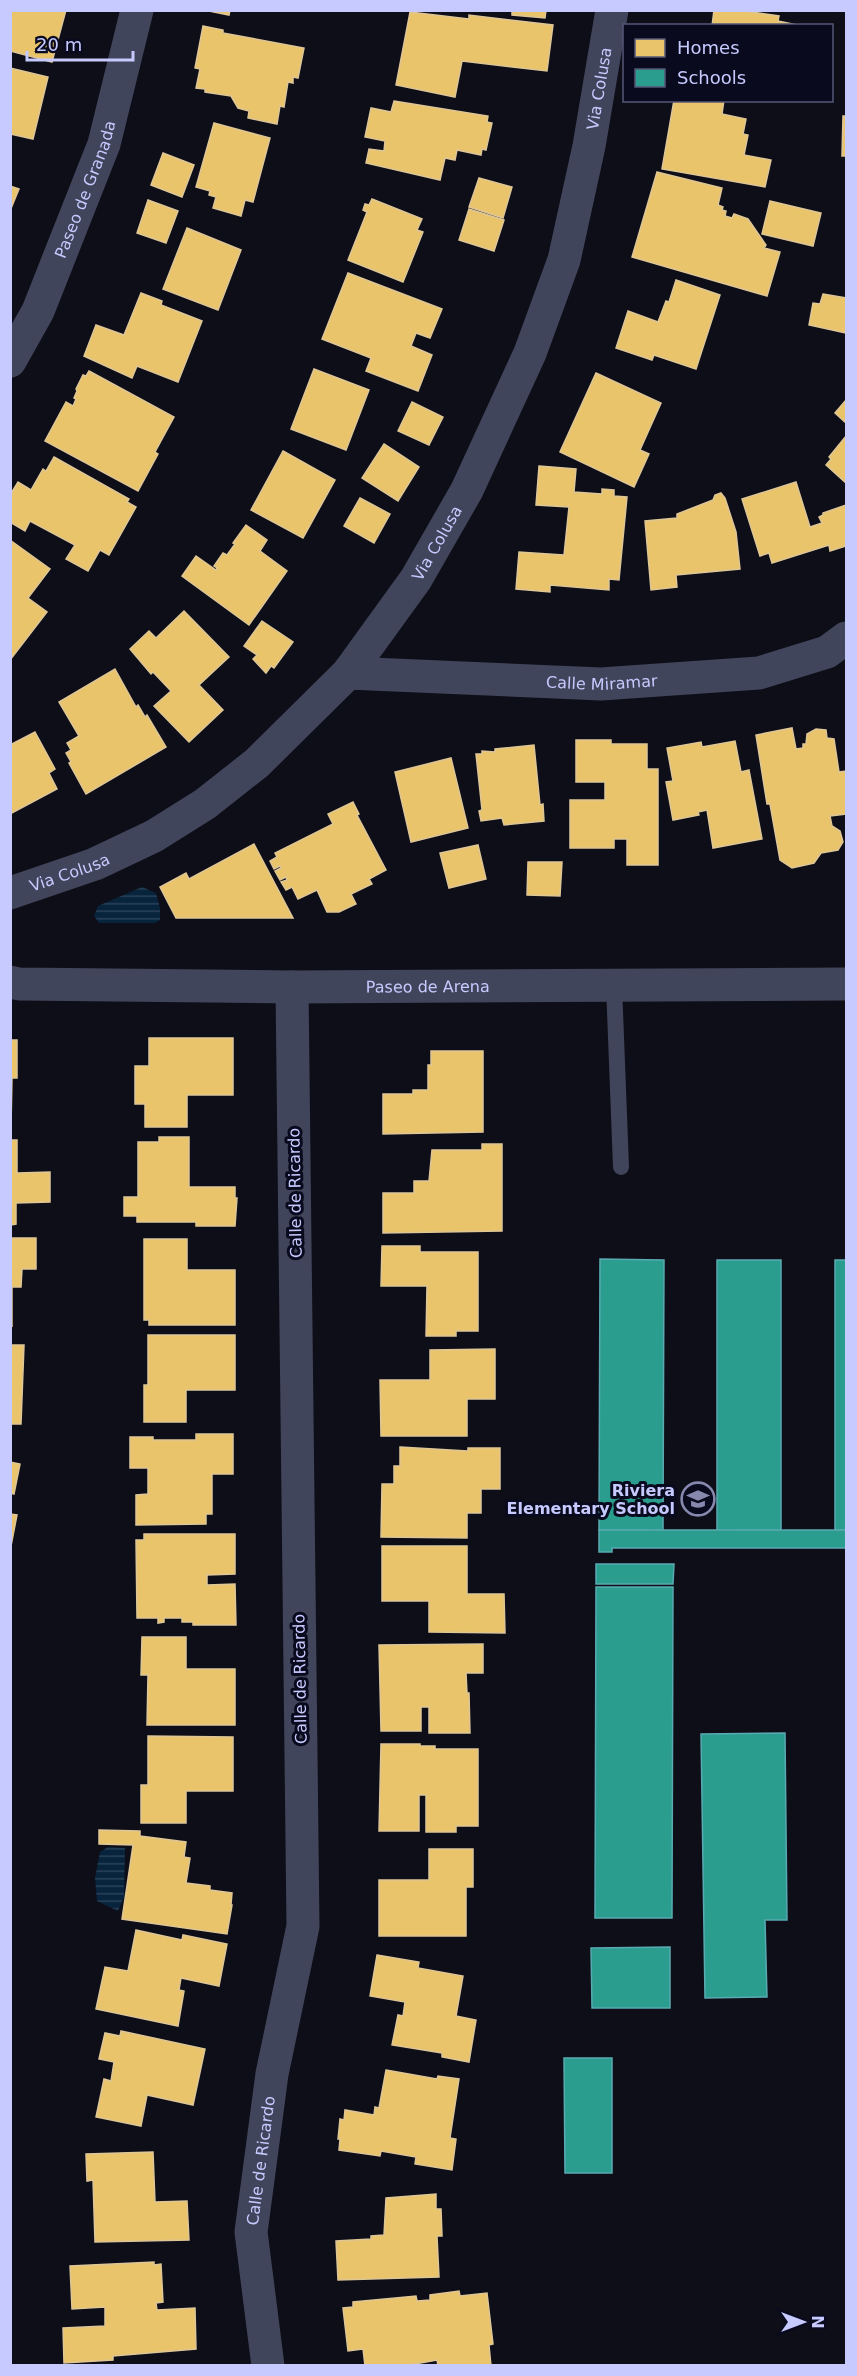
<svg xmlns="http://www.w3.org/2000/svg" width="857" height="2376" viewBox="0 0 857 2376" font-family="'DejaVu Sans',sans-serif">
  <defs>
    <pattern id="water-rules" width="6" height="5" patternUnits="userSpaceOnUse" patternTransform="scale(1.5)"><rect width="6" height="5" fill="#07243c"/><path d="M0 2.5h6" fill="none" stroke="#2a4259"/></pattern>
  </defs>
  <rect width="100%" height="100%" fill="#0e0e18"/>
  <g fill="url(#water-rules)">
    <polygon points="142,887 156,893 160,908 160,920 155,923 99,923 94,916 98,906"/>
    <polygon points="108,1847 125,1848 124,1897 118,1911 97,1901 95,1878 100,1852"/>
  </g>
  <g fill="#e9c46a" stroke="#dec697" stroke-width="1.5">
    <polygon points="10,10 66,10 52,62 10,51"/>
    <polygon points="204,10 230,10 229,15"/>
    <polygon points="512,10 546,10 545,18 512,15"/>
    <polygon points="714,10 738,10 779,16 778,21 802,26 712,26"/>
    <polygon points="410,12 469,19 469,15 553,25 547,71 462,61 455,97 396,85"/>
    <polygon points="203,26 223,30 223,33 304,48 298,78 293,77 293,83 288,82 284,107 280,106 277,124 248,118 249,111 238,108 231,96 205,92 205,89 196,88 200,69 195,68"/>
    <polygon points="10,68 48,77 33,139 10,134"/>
    <polygon points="674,100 724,100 722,114 746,119 743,134 748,135 744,155 771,160 765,187 662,169"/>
    <polygon points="394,101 488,116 487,122 492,123 486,150 482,149 481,155 457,150 455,160 445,158 440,180 366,163 369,149 384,151 385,141 365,137 371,108 391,112"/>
    <polygon points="843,116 846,116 846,156 842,156"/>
    <polygon points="214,123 270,138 253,202 245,200 241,216 213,208 216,197 209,195 210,191 196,187"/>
    <polygon points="163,153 194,165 182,197 151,185"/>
    <polygon points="657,172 722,188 718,205 723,207 722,210 726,211 725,216 732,218 734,214 748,219 766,245 764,248 780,252 767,296 632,257"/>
    <polygon points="479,178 512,187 503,218 469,207"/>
    <polygon points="10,186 19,189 10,211"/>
    <polygon points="372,199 422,219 417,230 423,232 403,282 348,260 367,212 363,210 365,204 369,205"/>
    <polygon points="148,200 178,211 166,243 137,233"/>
    <polygon points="770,201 821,213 813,246 762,234"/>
    <polygon points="469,209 504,220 494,251 459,240"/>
    <polygon points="187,228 241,250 218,310 163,289"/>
    <polygon points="348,273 442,309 430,338 416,333 411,346 432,355 418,391 366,371 371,358 322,339"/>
    <polygon points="676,280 720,295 696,369 654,355 652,360 616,348 628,311 658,322 666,301 669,302"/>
    <polygon points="141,293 162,301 161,305 202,321 178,382 137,366 132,378 84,356 96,325 124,335"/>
    <polygon points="823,294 846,298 846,333 809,325 813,303 820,304"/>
    <polygon points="314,369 369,390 346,450 291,429"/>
    <polygon points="89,371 174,417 155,452 158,454 138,491 45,441 66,402 73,406 76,399 74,398 77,391 76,389 83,375 86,376"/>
    <polygon points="596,373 661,403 640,450 649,454 634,487 560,452"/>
    <polygon points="846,400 846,423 835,413"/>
    <polygon points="412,402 443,417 429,445 398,431"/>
    <polygon points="846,436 846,483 826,465 831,459 829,457"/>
    <polygon points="384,444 419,467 398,501 362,478"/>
    <polygon points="283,451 335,480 303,538 251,510"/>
    <polygon points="54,457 129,499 127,502 136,507 109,555 100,550 88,571 66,559 75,545 30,521 25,531 10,522 10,495 18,482 31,490 43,469 46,471"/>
    <polygon points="539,466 576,469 574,492 602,494 602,489 614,490 614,496 627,497 619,580 609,579 609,590 550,585 550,592 516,589 519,552 564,555 569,507 536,505"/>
    <polygon points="796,482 810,527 822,523 819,517 823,515 823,513 846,505 846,546 830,551 829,545 772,563 769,553 760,556 742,499"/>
    <polygon points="721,493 725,498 736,532 740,569 676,575 677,587 651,590 645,521 677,518 677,514 713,500 715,495"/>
    <polygon points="360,498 390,514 374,543 344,526"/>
    <polygon points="246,525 267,540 260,551 287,571 249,625 182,576 196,556 216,570 217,568 214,566 223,553 227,555 235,544 233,543"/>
    <polygon points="10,540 50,569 28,598 47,612 10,660"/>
    <polygon points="184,611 229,657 199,685 223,710 189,742 154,706 171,691 153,672 151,674 130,649 149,631 156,638"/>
    <polygon points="262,621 293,642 274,668 271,666 266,673 253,659 257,655 244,646"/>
    <polygon points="115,669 136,707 138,705 145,717 147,715 166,747 86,794 69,763 71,762 66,753 71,750 67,743 79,736 59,702"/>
    <polygon points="792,728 796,749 803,748 803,744 806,744 807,734 816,729 826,730 827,738 834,739 839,772 846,771 846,814 830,816 832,826 840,831 843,842 838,850 821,853 814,863 792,868 780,860 770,804 767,804 756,735"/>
    <polygon points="35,732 55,769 49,773 57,789 10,814 10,745"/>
    <polygon points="576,740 611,740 611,744 647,744 647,769 658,769 658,865 627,865 627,839 614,839 614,848 570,848 570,800 605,800 605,782 576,782"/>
    <polygon points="735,741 741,772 749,770 762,839 713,848 707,810 698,812 699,815 673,820 666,782 673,781 667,748 701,742 702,747"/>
    <polygon points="534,745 540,805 543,804 544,821 504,825 502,818 481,821 479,811 482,810 476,754 482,754 482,751 495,752 495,749"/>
    <polygon points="451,758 468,828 411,842 395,772"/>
    <polygon points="353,802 359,814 357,815 386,870 369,879 372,884 351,894 356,904 339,912 327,912 317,890 298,899 292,887 286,890 281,882 287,880 286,877 280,880 275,871 281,868 280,866 274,869 270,861 277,857 275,853 333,824 328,814"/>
    <polygon points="254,844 293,918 176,918 160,887 186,873 189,879"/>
    <polygon points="478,845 486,879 449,888 440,853"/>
    <polygon points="528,862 562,862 560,896 527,895"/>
    <polygon points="149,1038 233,1038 233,1095 187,1095 187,1127 145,1127 145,1104 135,1104 135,1066 149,1066"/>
    <polygon points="10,1040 17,1040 17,1078 12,1078 11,1127"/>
    <polygon points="431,1051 483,1051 483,1132 383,1134 383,1094 413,1094 413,1090 428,1090 428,1065 431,1065"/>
    <polygon points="159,1137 189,1137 189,1187 235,1187 235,1198 237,1198 235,1226 196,1226 196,1222 137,1222 137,1216 124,1216 124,1197 138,1197 138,1142 159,1142"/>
    <polygon points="10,1140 17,1140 17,1173 50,1172 50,1202 16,1203 16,1224 10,1225"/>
    <polygon points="482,1144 502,1144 502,1231 383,1233 383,1193 414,1193 414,1181 429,1181 432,1150 482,1150"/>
    <polygon points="10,1238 36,1238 36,1269 22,1269 21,1287 12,1287 12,1327"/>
    <polygon points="144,1239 187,1239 187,1270 235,1270 235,1325 149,1325 149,1320 144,1320"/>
    <polygon points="382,1246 420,1246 420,1252 478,1252 478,1331 456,1331 456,1336 426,1336 427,1286 381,1286"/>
    <polygon points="148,1335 235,1335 235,1390 186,1390 186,1422 144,1422 144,1385 148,1385"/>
    <polygon points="10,1345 24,1345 21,1424 10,1424"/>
    <polygon points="495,1349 495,1399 467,1399 467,1436 381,1436 380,1380 430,1380 430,1350"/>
    <polygon points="196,1434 233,1434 233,1474 212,1474 212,1514 206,1514 206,1524 136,1525 136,1495 148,1494 148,1468 130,1468 130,1437 153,1437 153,1440 196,1440"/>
    <polygon points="400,1447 468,1451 468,1448 500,1448 500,1489 481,1489 481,1513 467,1513 467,1538 381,1537 382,1484 394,1484 394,1466 400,1466"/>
    <polygon points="10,1462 20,1464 14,1494 10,1493"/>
    <polygon points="10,1514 17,1515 11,1546 10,1546"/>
    <polygon points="144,1534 235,1534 235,1574 207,1575 207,1585 235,1584 236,1625 193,1625 193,1622 182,1622 182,1618 164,1618 164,1622 158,1623 158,1618 137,1618 136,1540 144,1540"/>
    <polygon points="382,1546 467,1546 467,1594 504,1594 505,1633 429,1632 429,1601 382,1601"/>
    <polygon points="142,1637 186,1637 186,1669 235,1669 235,1725 147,1725 148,1675 141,1675"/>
    <polygon points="483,1644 483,1673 466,1673 467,1693 469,1693 470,1733 429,1733 429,1707 421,1707 421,1731 381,1731 379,1645"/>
    <polygon points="148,1736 233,1737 233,1791 186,1791 186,1823 141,1823 141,1785 148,1785"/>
    <polygon points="381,1744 420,1744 420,1746 435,1746 435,1749 478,1749 478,1826 456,1826 456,1832 426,1832 426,1795 419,1795 419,1831 379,1831"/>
    <polygon points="99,1830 140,1831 140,1836 186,1842 184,1857 190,1858 186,1883 210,1886 210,1890 232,1893 231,1905 232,1905 227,1934 122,1919 133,1845 99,1844"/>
    <polygon points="429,1849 473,1849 473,1887 466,1887 466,1936 379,1936 379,1880 429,1880"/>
    <polygon points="136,1930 182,1940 183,1935 227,1944 219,1986 181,1978 179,1990 184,1991 178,2026 96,2009 105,1967 128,1971"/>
    <polygon points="377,1955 419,1962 418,1968 463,1976 456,2016 476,2020 469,2062 442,2057 442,2053 392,2045 398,2015 403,2016 405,2002 370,1996"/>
    <polygon points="121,2031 205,2049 193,2105 147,2095 141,2126 96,2117 104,2079 111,2081 114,2062 99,2059 105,2033 120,2036"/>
    <polygon points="386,2070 437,2079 438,2076 459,2079 450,2138 456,2139 452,2170 415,2164 416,2157 381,2151 380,2156 339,2150 340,2139 338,2139 340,2119 344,2120 345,2110 374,2115 375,2107 379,2108"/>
    <polygon points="153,2152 155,2202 187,2201 189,2240 95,2242 93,2180 87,2181 86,2154"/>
    <polygon points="436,2194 436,2209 441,2209 442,2236 437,2236 439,2277 338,2280 336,2241 371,2239 371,2236 384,2235 386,2198"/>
    <polygon points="154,2262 154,2265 161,2264 163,2302 156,2303 157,2310 195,2308 196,2349 113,2356 113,2360 64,2363 63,2328 105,2326 105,2307 72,2309 70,2266"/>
    <polygon points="459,2291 460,2296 487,2293 493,2344 489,2345 491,2366 438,2366 437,2360 404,2366 365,2366 363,2349 348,2351 343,2308 353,2307 353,2302 416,2296 417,2301 430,2300 430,2295"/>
  </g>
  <g fill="#2a9d8f" stroke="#59aab1" stroke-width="1.5">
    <polygon points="600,1259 664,1260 663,1531 599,1530"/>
    <polygon points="717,1260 781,1260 781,1530 717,1531"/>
    <rect x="835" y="1260" width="11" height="270"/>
    <polygon points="599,1530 846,1530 846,1548 612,1548 612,1552 599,1552"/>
    <polygon points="596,1564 674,1564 673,1584 596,1584"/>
    <polygon points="596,1587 673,1587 672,1918 595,1918"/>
    <polygon points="785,1733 787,1920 765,1920 767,1997 705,1998 701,1734"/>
    <polygon points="670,1947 670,2008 592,2008 591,1948"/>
    <polygon points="564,2058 612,2058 612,2173 565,2173"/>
  </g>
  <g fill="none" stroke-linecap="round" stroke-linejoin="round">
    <polyline stroke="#41455b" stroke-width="16" points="614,985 621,1167"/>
    <g stroke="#41455b" stroke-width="33">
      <path id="s1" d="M10,361L38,311L104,144L137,10"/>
      <path id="s2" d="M348,673L601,684L759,673L827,652L846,638"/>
      <path id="s3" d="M10,893L95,864L154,836L205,804L257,763L348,673L416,579L467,490L530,353L564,260L589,146L612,10"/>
      <path id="s4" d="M268,2366L251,2232L272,2074L303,1926L292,987"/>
    </g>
    <path stroke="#41455b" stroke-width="33" id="s5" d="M10,982L19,984L292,987L846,984"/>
  </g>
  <defs>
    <symbol id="school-ring" viewBox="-11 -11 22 22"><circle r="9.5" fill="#090a1d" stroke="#8688ae" stroke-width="1.5"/><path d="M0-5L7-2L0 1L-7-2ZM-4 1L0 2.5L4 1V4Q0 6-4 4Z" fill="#8688ae"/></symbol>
  </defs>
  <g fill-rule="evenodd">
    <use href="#school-ring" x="679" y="1480" width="38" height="38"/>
  </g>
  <g text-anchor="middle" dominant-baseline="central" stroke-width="6" stroke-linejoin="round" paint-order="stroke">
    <g font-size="16" fill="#c6caff" stroke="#090a1d">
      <text stroke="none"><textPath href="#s3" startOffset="1053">Via Colusa</textPath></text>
      <text stroke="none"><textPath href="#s1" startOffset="188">Paseo de Granada</textPath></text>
      <text stroke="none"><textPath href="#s3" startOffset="567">Via Colusa</textPath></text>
      <text stroke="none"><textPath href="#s2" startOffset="254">Calle Miramar</textPath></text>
      <text stroke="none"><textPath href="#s3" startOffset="63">Via Colusa</textPath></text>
      <text stroke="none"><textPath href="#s5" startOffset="418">Paseo de Arena</textPath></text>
      <text transform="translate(295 1193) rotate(-91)">Calle de Ricardo</text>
      <text transform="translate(300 1679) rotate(-91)">Calle de Ricardo</text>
      <text stroke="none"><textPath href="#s4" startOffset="207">Calle de Ricardo</textPath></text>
    </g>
    <g font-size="16" font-weight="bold" fill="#c6caff" stroke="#090a1d" text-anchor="end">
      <text x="675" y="1490">Riviera<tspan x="675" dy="18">Elementary School</tspan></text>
    </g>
  </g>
  <rect width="857" height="2376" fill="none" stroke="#c6caff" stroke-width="24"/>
  <rect x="623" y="24" width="210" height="78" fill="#090a1d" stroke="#555777" stroke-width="1.5"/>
  <rect x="635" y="39" width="30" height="18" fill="#e9c46a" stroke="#555777" stroke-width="1.5"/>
  <text x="677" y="54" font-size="18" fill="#c6caff">Homes</text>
  <rect x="635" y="69" width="30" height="18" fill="#2a9d8f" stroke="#555777" stroke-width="1.5"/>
  <text x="677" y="84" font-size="18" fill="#c6caff">Schools</text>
  <g transform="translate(803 2322) rotate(90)" stroke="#090a1d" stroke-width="4.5" paint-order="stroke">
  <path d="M0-4.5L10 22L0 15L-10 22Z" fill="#c6caff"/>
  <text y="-9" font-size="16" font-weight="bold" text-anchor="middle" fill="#c6caff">N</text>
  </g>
  <path d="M27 51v9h106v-9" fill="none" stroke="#c6caff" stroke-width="3"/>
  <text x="36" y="51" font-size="18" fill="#c6caff" stroke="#090a1d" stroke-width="4.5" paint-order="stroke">20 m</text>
</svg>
